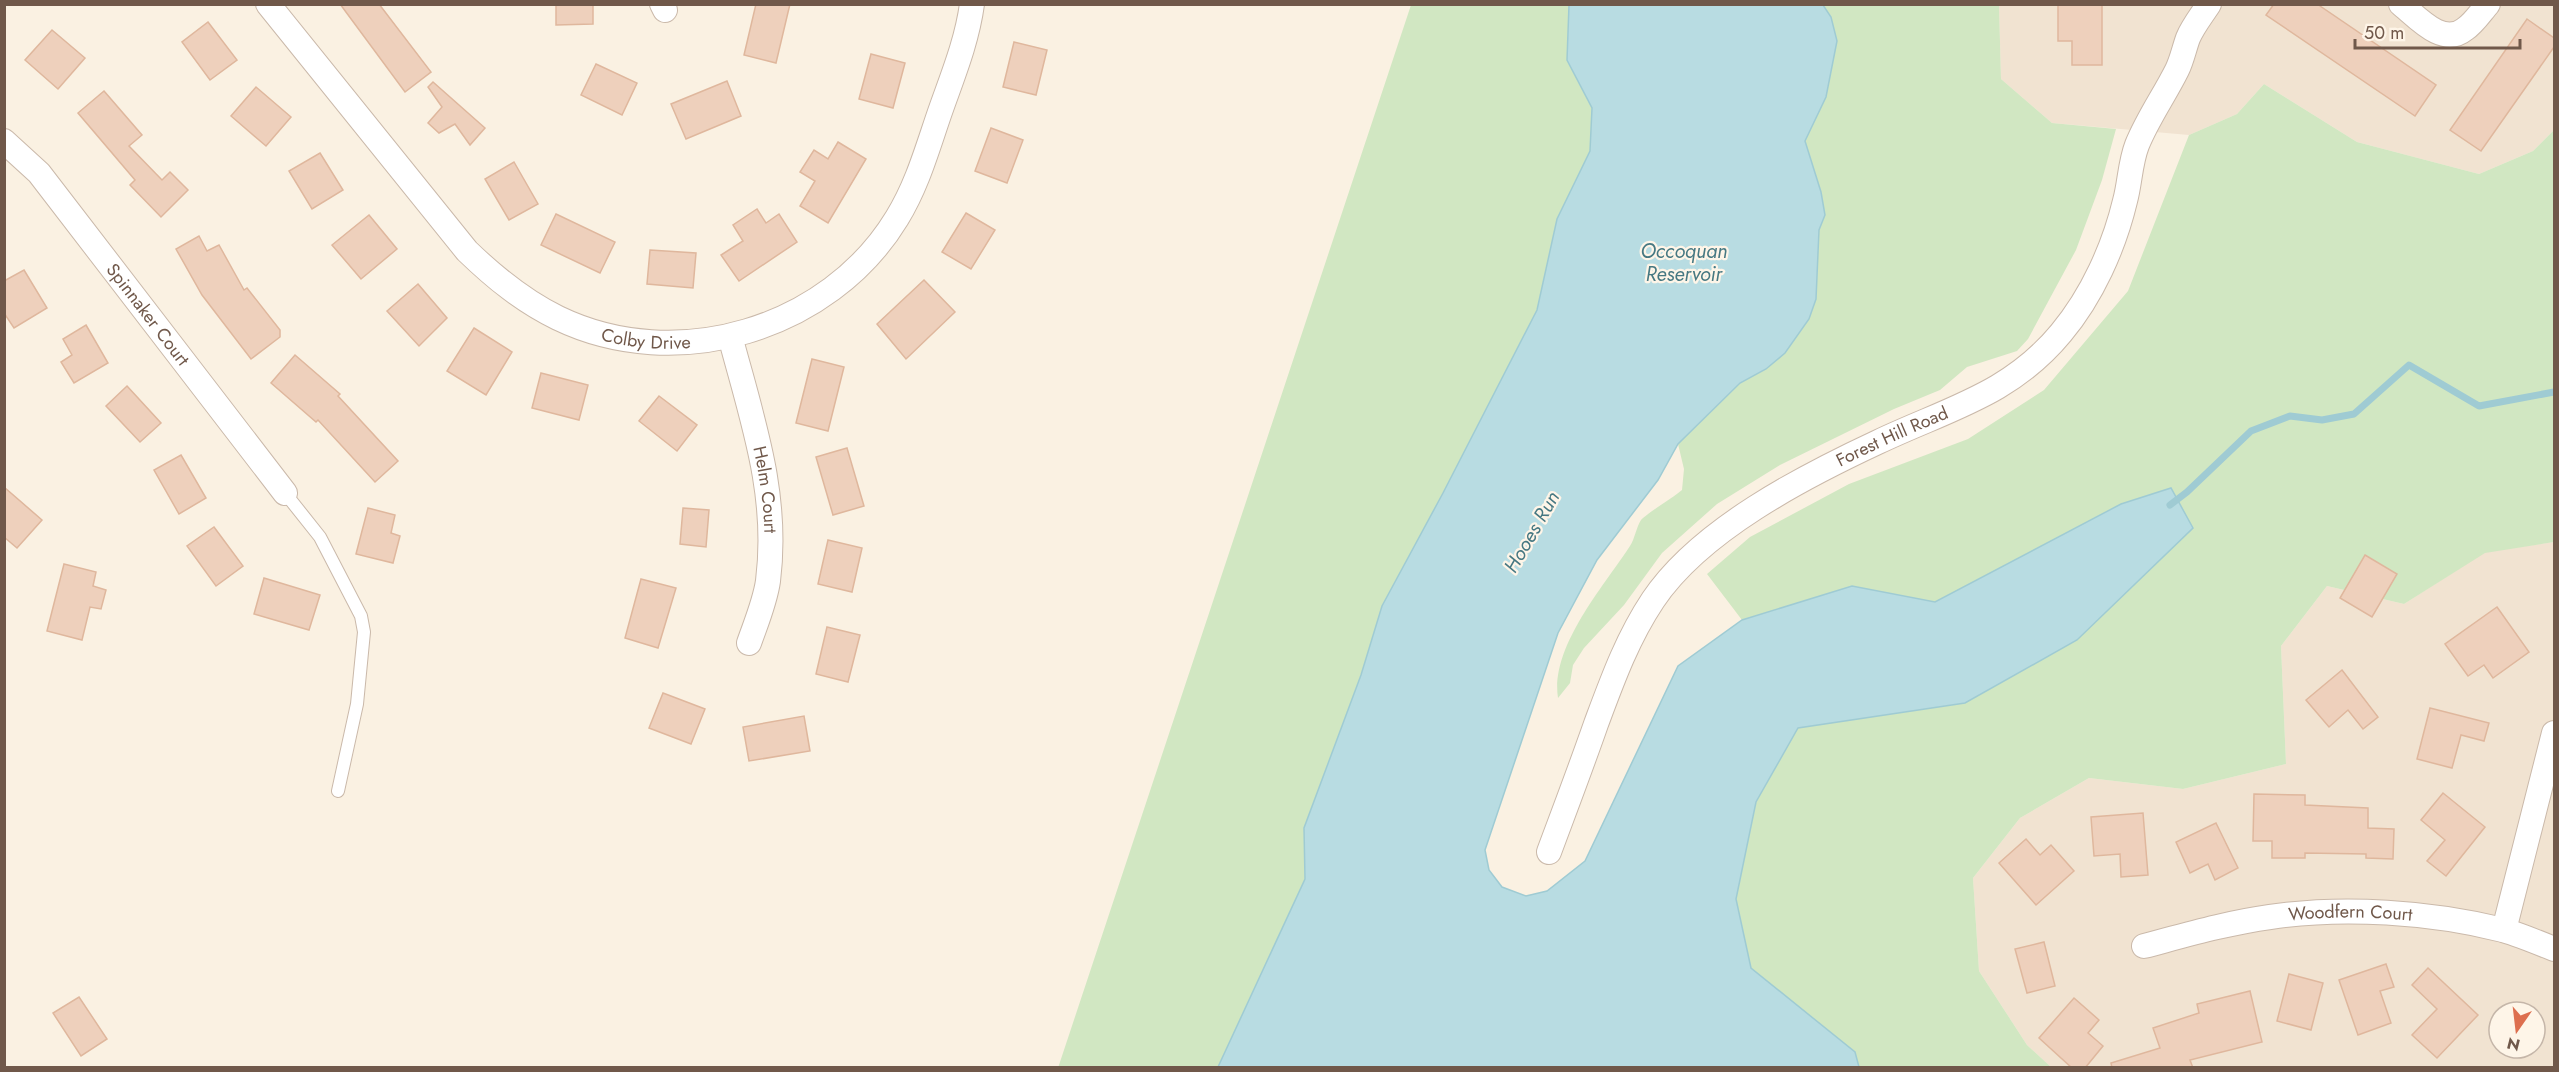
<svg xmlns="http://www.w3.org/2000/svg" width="2559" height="1072" viewBox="0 0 2559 1072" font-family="Jost,sans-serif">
  <rect width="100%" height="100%" fill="#faf1e2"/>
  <g fill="#f1e3d1" fill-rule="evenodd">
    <polygon points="1999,5 2554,5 2554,130 2533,151 2479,174 2357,142 2264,84 2237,114 2189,135 2052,123 2001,79"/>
    <path d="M2554,542V1067H2051L2027,1045L1979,971L1973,878L2020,818L2089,778L2183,789L2286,764L2281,646L2327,586L2404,604L2485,552ZM2499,1012H2535V1048H2499Z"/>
  </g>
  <g fill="#d1e7c2">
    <polygon points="1411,5 1569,5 1567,60 1592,108 1590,151 1557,219 1537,310 1443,493 1382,606 1361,675 1304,828 1305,879 1218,1067 1058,1068"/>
    <path d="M1823,5H1999L2001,79L2052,123L2116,129L2102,180L2076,250L2028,339L2017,351L1967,367L1940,390L1894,409L1780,465L1717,504L1662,553L1624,605L1584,648L1573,665L1570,683L1558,698C1550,647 1604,586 1630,546C1635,538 1636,528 1641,520C1646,514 1674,497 1682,490L1684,469L1678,444L1740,383L1766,369L1785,353L1809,319L1816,299L1819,230L1825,215L1821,192L1805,141L1831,17Z"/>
    <polygon points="2264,84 2357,142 2479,174 2533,151 2554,130 2554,542 2485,553 2404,604 2327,586 2281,646 2286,764 2183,789 2089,778 2020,818 1973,878 1979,971 2027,1045 2051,1067 1859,1067 1855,1052 1751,968 1736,899 1756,802 1798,728 1965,703 2171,488 2121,504 1935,602 1852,586 1742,620 1707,574 1750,537 1849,484 1968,439 2044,390 2128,291 2189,135 2237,114"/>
  </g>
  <polygon fill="#b8dce2" stroke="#9fcbd3" stroke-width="1.5" points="1569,5 1823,5 1831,17 1837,41 1826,97 1805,141 1821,192 1825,215 1819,230 1816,299 1809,319 1785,353 1766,369 1740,383 1678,444 1658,480 1597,560 1558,633 1485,850 1489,870 1502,887 1526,896 1547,891 1585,861 1678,666 1742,620 1852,586 1935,602 2121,504 2171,488 2193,528 2077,640 1965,703 1798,728 1756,802 1736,899 1751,968 1855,1052 1859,1067 1218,1067 1305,879 1304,828 1361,675 1382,606 1443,493 1537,310 1557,219 1590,151 1592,108 1567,60"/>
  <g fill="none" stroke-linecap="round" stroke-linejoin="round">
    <polyline stroke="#9fcbd3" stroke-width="7" points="2170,505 2187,492 2251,431 2290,416 2322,420 2354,414 2409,365 2479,406 2554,392"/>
  </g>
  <g fill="#eed0bc" stroke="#dfb79d" stroke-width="1.5">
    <polygon points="340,4 379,4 431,72 405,92"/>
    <polygon points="556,4 593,4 593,24 556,25"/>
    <polygon points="756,4 790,4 776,63 744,55"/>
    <polygon points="2058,4 2102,4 2102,65 2072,65 2072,41 2058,41"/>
    <polygon points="2274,4 2317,4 2436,85 2415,116 2266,15"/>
    <polygon points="2527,19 2554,38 2554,47 2481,151 2450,130"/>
    <polygon points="208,22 237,60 210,80 182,42"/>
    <polygon points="52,30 85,58 58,89 25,60"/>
    <polygon points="1014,42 1047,50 1036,95 1003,87"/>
    <polygon points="871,54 905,63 893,108 859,99"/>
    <polygon points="596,64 637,83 622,115 581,95"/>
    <polygon points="727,81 741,116 686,139 671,104"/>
    <polygon points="433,82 485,128 470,145 455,124 439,133 428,123 442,107 428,87"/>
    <polygon points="256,87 291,117 266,146 231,116"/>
    <polygon points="104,91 142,135 129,146 162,180 170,172 188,190 161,217 130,185 135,180 78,113"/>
    <polygon points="991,128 1023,140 1007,183 975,171"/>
    <polygon points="838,142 866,159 828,223 800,206 815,181 800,172 814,150 828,159"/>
    <polygon points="320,153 343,190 312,209 289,171"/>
    <polygon points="514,162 538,204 509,220 485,179"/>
    <polygon points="757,209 766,223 779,214 797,242 739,281 721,255 743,241 733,225"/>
    <polygon points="966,213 995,230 971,269 942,252"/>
    <polygon points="556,214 615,242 600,273 541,245"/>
    <polygon points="369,215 397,249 361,279 332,245"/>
    <polygon points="199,236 207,251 219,245 244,290 247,288 280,330 280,337 251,359 202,295 176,249"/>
    <polygon points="650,250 696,253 693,288 647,284"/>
    <polygon points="24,270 47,308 14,328 4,313 4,281"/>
    <polygon points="924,280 955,312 906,359 877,324"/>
    <polygon points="418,284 447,318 419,346 387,311"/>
    <polygon points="86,325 108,363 74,383 61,362 72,355 63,339"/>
    <polygon points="474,328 512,352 486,395 447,371"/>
    <polygon points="295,355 340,394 338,396 398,461 375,482 318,420 316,422 271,383"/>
    <polygon points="812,359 844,367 828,431 796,423"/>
    <polygon points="541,373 588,385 579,420 532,408"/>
    <polygon points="127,386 161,423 140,442 106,406"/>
    <polygon points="659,396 697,425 677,451 639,421"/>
    <polygon points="847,448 864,506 833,515 816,457"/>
    <polygon points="181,455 206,498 179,514 154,470"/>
    <polygon points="4,487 42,520 17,548 4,537"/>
    <polygon points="368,508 395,515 391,533 400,536 393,563 356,554"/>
    <polygon points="683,508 709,510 706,547 680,544"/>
    <polygon points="214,527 243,566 216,586 187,546"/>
    <polygon points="828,540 862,548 852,592 818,584"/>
    <polygon points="2365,555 2397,574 2372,617 2340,598"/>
    <polygon points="64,564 96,572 93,586 106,590 101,609 90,607 82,640 47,631"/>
    <polygon points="264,578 320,595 309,630 254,614"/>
    <polygon points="641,579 676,588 658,648 625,638"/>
    <polygon points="2497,607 2529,652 2493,678 2484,665 2468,676 2445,644"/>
    <polygon points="827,627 860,635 848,682 816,674"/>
    <polygon points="2342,670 2378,717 2363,729 2348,710 2329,727 2306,700"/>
    <polygon points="663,693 705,709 691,744 649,728"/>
    <polygon points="2430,708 2489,723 2484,741 2461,735 2452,768 2417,759"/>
    <polygon points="804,716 810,751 749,761 743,727"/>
    <polygon points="2443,793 2485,827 2446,876 2427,861 2445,840 2421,820"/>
    <polygon points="2254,794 2305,795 2305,805 2368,808 2368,828 2394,829 2393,859 2366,858 2366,854 2305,853 2305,858 2272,858 2272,841 2253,841"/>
    <polygon points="2143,813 2148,875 2121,877 2120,854 2094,856 2091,817"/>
    <polygon points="2216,823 2238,868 2215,880 2208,864 2190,873 2176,842"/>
    <polygon points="2026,839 2040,855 2051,845 2074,871 2036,905 1999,863"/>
    <polygon points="2044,942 2055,986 2027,993 2015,949"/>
    <polygon points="2386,964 2394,987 2380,991 2391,1023 2358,1035 2339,980"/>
    <polygon points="2428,968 2478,1015 2437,1058 2412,1035 2437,1009 2412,985"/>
    <polygon points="2289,974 2323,983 2311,1030 2277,1021"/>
    <polygon points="2250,991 2262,1042 2190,1060 2193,1068 2112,1068 2111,1063 2160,1048 2153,1028 2199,1013 2197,1004"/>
    <polygon points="79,997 107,1039 81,1056 53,1013"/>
    <polygon points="2074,998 2099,1020 2088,1033 2103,1046 2085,1068 2072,1068 2039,1038"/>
  </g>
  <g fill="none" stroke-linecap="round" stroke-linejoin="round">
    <defs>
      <polyline id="service" points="285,493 320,537 361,616 364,632 357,704 338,791"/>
      <g id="minor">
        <path id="s1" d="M268,4L467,251C495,278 523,301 558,318C676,375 829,330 897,218C918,184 928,146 941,109C953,75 967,41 972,4"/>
        <polyline points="662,4 665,10"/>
        <path d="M2401,4C2418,18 2443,47 2465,29C2474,23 2481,12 2488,4"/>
        <path id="s2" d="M4,141L39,173L285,493"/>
        <path id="s3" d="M730,336C752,419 779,494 768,581C765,602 756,623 749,643"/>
        <path id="s4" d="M1549,852C1565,809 1581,767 1596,724C1612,681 1627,639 1653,600C1700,530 1803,477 1878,442C1947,409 2010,395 2061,333C2092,296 2114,247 2125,201C2130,183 2130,163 2137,145C2148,118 2164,96 2177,70C2182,60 2184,49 2188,38C2193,26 2202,15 2209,4"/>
        <polyline points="2504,930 2554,733"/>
        <path id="s5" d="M2144,946C2186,935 2227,923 2270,917C2343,906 2431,912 2503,930C2520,935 2537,942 2554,949"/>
      </g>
    </defs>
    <use href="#service" stroke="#cab9aa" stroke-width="14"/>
    <use href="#minor" stroke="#cab9aa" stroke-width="26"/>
    <use href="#service" stroke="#fff" stroke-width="12"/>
    <use href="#minor" stroke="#fff" stroke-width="24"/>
  </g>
  <g text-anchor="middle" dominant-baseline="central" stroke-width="4.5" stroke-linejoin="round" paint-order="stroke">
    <g font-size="18" fill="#70584a" stroke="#fef5e8">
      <text stroke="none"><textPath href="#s2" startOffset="226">Spinnaker Court</textPath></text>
      <text stroke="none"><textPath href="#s1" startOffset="522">Colby Drive</textPath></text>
      <text stroke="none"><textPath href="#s4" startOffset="566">Forest Hill Road</textPath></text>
      <text stroke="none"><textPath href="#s3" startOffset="158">Helm Court</textPath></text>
      <text stroke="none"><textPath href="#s5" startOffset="210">Woodfern Court</textPath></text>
    </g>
    <g font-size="20" font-style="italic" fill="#467882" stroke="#fef5e8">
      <text x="1684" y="251">Occoquan<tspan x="1684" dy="23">Reservoir</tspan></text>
      <text transform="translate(1532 532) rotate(-60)">Hooes Run</text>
    </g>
  </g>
  <rect width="2559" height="1072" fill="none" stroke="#70584a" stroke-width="12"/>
  <g transform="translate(2517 1030) rotate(194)"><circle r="28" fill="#fef5e8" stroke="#c5b6a9" stroke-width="1.5"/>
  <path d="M0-4.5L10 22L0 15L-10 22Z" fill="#dd6f4f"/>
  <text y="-9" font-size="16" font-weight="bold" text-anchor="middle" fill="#70584a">N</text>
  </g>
  <path d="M2355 39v9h165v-9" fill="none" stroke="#70584a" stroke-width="3"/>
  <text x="2364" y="39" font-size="18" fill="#70584a" stroke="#fef5e8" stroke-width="4.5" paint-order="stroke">50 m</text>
</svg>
